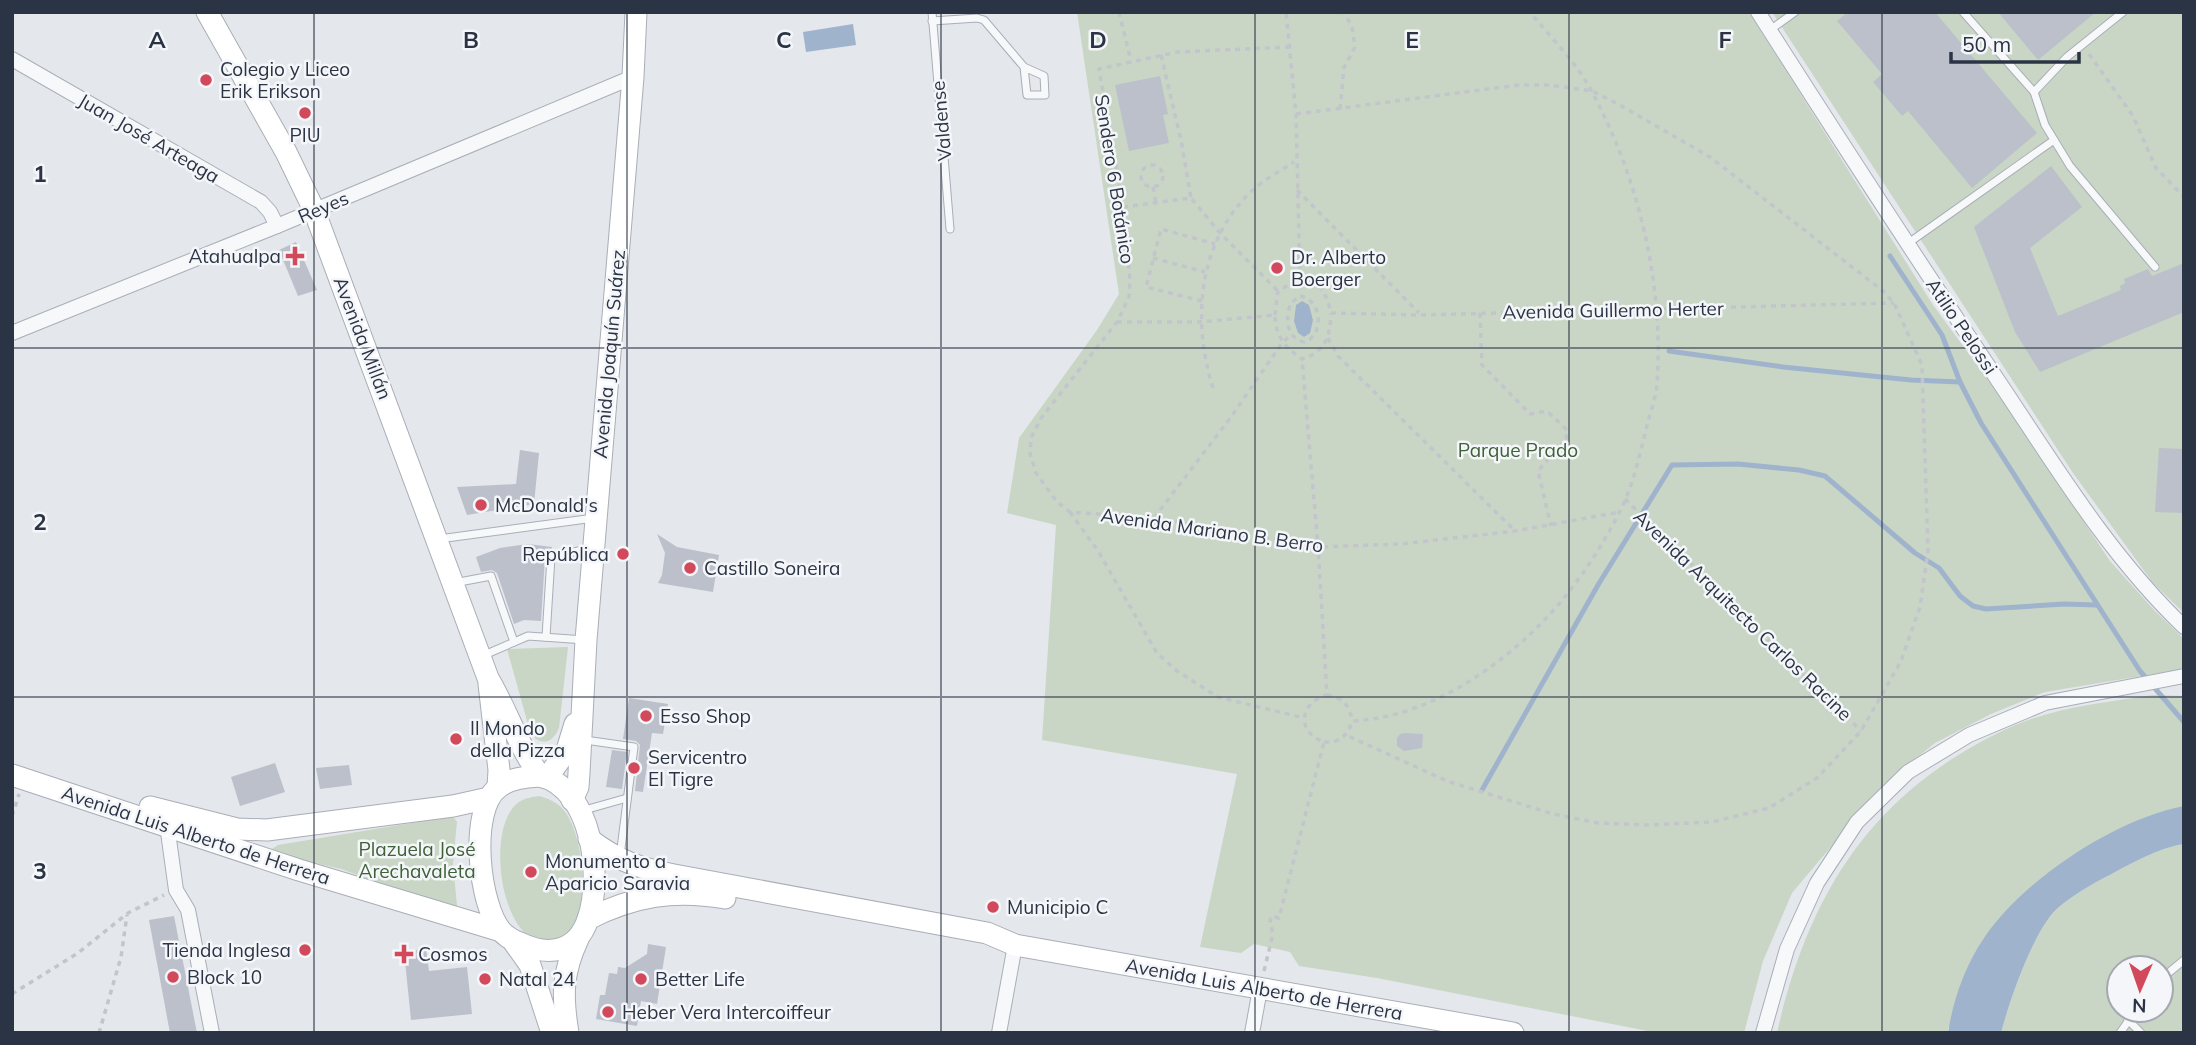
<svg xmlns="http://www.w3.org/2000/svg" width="2196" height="1045" viewBox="0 0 2196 1045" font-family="Mulish,sans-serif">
  <rect width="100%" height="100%" fill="#e4e7ec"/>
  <g fill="#c9d6c5" fill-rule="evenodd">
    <polygon points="1077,12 1749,12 1933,305 2002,399 2110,561 2155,611 2181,636 2184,640 2184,669 2045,692 1991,714 1935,743 1883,785 1792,893 1763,961 1744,1033 1658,1033 1377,978 1299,966 1290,952 1254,944 1241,953 1200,947 1237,774 1042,740 1056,525 1007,513 1019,438 1097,330 1119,294"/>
    <polygon points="1772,12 2184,12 2184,613 2153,583 2073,473"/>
    <path d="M568,647L559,728C552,743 543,746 531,735L507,649Z"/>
    <path d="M2153,695L2184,696V806L2129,825L1948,1028V1033H1777C1810,888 1876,788 2013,726C2057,707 2107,702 2153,695Z"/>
    <path d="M539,796C550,799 559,803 566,813C584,840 590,904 570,932C567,936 561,937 556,940C553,941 550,943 546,943C499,941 485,825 519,802C525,798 532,797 539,796Z"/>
    <polygon points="448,817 454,818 457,822 453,863 457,906 452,909 341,869 271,853 272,849 278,845"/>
    <path d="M2184,844V1033H2001C2009,1002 2035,926 2059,907C2077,892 2098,881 2119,870C2137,860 2163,847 2184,844ZM2119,968H2161V1010H2119Z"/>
  </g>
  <g fill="#9fb4cc">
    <polygon points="853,24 856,45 806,52 803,32"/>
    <polygon points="1302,301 1309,305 1313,320 1310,333 1304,337 1298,333 1294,321 1296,305"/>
    <path d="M2184,806V844C2163,847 2137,860 2119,870C2098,881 2077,892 2059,907C2035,926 2009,1002 2001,1033H1948C1953,1000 1965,966 1984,938C2023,880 2115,819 2184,806Z"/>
  </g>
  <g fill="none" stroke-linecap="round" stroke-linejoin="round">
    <g stroke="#9fb4cc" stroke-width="5">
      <polyline points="1890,256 1942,335 1960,382 1981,423 2140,671 2184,722"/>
      <polyline points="1669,351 1783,367 1911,380 1960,382"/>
      <polyline points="1482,790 1598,585 1672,465 1738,464 1799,470 1825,476 1915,553 1939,568 1960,596 1973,606 1986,609 2064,604 2097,605"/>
    </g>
  </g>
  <g fill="#bbc0ca">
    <polygon points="1848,12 1935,12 2037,133 1972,188 1908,111 1902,116 1873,82 1882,74 1837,21"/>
    <polygon points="1998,12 2096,12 2038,60"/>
    <polygon points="1160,76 1168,114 1163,115 1169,143 1129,151 1115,85"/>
    <polygon points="2051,166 2082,207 2030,248 2058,316 2121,290 2120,286 2125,283 2124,279 2148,269 2152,276 2184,263 2184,312 2040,372 2015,332 1974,227"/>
    <polygon points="296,242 317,290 298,296 279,250"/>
    <polygon points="2159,448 2184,449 2184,513 2155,512"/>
    <polygon points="520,450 539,453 534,504 467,515 457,487 516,484"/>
    <polygon points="657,534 677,547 719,555 713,592 658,583 662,575 665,553"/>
    <polygon points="528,544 552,547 552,550 547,552 545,557 541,621 524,620 514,624 497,573 492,570 481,572 476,557 500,548"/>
    <polygon points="629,698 668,704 663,734 652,733 643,792 635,791 640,745 636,741 623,739"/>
    <polygon points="1405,733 1423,734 1422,748 1404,751 1397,746 1397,738 1400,734"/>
    <polygon points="612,750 627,752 622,789 606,787"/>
    <polygon points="275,763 285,792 240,806 231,777"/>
    <polygon points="349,765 352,785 320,789 316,768"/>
    <polygon points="174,916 197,1033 170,1033 149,920"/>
    <polygon points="648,944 666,947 657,1004 641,1001 637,1026 596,1019 600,995 605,995 609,973 617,974 618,967 625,968 647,954"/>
    <polygon points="426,949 429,971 467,967 472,1014 411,1020 404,951"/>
  </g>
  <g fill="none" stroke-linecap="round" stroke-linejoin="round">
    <defs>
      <g id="lane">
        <polyline points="932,12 950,229"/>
        <polyline points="1963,12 2034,92 2045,125 2070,166 2155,267"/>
        <polyline points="932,21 977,18 984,20 1024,67 1027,95 1045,95 1044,76 1024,67"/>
        <polyline points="1770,30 1795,12"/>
        <polyline points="2034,92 2067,57 2123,12"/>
        <polyline points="1907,244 2054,140"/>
        <polyline points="439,539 594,518"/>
        <polyline points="454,583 491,576 514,642"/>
        <polyline points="546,637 551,557 592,548"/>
        <polyline points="482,656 528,636 585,640"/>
        <polyline points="585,740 634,747 620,856"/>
        <polyline points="581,811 627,798"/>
        <polyline points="2161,979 2184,960"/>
        <polyline points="2128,1020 2141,1033"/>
        <polyline points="2120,1033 2136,1010"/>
      </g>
      <g id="street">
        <path d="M1758,12C1837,136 1917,259 1999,382C2056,467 2109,555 2184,627"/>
        <polyline points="12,59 261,202 270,212 277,226"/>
        <polyline points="12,333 277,226 633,77"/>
        <polyline points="167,825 176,890 188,910 212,1033"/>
        <polyline points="999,1033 1015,945"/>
        <polyline points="1252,1033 1260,989"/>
        <polyline points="1763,1033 1787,949 1817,883 1857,822 1908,772 1969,735 2045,703 2184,676"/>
      </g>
      <g id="secondary">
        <path d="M207,12L286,152L314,210L488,678C507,710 518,746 540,776"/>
        <polyline points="489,684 499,770 498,787"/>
        <polyline points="12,775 299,870 501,931"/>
        <path d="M540,776C592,788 603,876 588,919C577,952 549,957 520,943C514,941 507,937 502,932C479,907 468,808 499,787C511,778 526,777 540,776Z"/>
        <polyline points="547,778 567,750 575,724"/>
        <polyline points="572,800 578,787 579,773 586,640 633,77 636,12"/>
        <polyline points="150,807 237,829 267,830 453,806 489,798"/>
        <path d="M589,839C618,861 639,868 674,875L987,933L1015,945L1513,1033"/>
        <path d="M588,919C634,896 674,889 725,898"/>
        <polyline points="513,941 530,965 552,1033"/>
        <path d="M568,1033C562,996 562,973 578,939"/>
      </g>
    </defs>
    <use href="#lane" stroke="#a9aeb7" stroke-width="9"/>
    <use href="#street" stroke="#a9aeb7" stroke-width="16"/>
    <use href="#secondary" stroke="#a9aeb7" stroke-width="23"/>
    <g stroke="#c2c5cb" stroke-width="3.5" stroke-dasharray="5 5" stroke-linecap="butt">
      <polyline points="1119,12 1131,61"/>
      <polyline points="1290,47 1177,52 1099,69 1123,207 1130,279 1129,297 1117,322 1041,418 1031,438 1030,454 1036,473 1057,502 1070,512 1154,518 1318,547 1401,544 1515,531 1620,512"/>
      <polyline points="2089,54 2133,116 2156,168 2184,197"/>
      <polyline points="1161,55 1181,140 1191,198"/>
      <polyline points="1340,109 1344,68 1355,47 1352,27 1344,12"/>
      <polyline points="1296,114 1519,85 1549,85 1592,91 1620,105 1710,157 1883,291 1894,303 1922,365 1928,551 1920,607 1901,661 1861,731 1817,778 1769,808 1712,822 1646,825 1598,823 1553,814 1447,781 1346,735"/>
      <circle cx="1152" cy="176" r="11"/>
      <polyline points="1153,187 1156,203"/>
      <polyline points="1297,190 1419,313"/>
      <polyline points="1123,207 1191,198 1220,233 1278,291"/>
      <polyline points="1153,258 1205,272"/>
      <path d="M1300,279C1322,283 1326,293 1331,313L1421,315L1894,303"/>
      <path d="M1300,296C1322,299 1325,336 1304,342C1286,338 1285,318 1291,303Z"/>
      <polyline points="1202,301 1146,287 1161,229 1215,244"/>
      <polyline points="1480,313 1482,365 1530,414 1547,411 1567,430 1566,439 1538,471 1551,526"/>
      <polyline points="1275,315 1278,291 1300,279 1296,114 1286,12"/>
      <path d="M1117,322H1200L1275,315C1275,336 1285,347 1302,359C1326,352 1330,336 1331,313"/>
      <polyline points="1328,338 1338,356 1515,531"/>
      <path d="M1213,388C1193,325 1197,251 1243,200C1256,184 1277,173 1294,162"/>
      <polyline points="1625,499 1861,731"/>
      <polyline points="1070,512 1098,551 1157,653 1177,671 1218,697 1304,718"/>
      <polyline points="1154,518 1231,417 1282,343 1291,335"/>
      <path d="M1327,695C1343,698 1350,705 1352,721"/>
      <path d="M1324,742C1339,743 1348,736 1352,721C1417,718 1479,681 1526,638C1564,604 1597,557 1620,511C1633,486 1639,457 1646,430C1649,415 1656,399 1657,384C1664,285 1639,179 1592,92C1577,63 1551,38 1530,12"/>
      <polyline points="12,816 19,794"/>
      <path d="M1264,971L1273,934L1270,923L1271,916L1279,918L1324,742C1296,732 1299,703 1327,695L1318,547L1302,359"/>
      <polyline points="12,994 78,953 128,913 164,895"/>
      <polyline points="99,1033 121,957 127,915"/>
    </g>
    <use href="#lane" stroke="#f7f8fa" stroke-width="7"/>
    <use href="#street" stroke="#f7f8fa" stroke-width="14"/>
    <use href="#secondary" stroke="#fff" stroke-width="21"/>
  </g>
  <path fill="none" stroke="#2b3445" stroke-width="2" stroke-opacity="0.55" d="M314,12V1033M627,12V1033M941,12V1033M1255,12V1033M1569,12V1033M1882,12V1033M12,348H2184M12,697H2184"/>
  <g fill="#d1495b" stroke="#f4f6f9" stroke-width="2.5">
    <circle cx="206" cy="80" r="7"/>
    <circle cx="305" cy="113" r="7"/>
    <path d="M291.5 245.5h7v7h7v7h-7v7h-7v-7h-7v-7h7z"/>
    <circle cx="1277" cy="268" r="7"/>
    <circle cx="481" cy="505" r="7"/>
    <circle cx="623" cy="554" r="7"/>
    <circle cx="690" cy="568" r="7"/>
    <circle cx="646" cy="716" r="7"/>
    <circle cx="456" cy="739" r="7"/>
    <circle cx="634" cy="768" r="7"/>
    <circle cx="531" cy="872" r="7"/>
    <circle cx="993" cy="907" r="7"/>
    <circle cx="305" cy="950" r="7"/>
    <path d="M400.5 943.5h7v7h7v7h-7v7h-7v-7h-7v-7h7z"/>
    <circle cx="173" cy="977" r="7"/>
    <circle cx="485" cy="979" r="7"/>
    <circle cx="641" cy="979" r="7"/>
    <circle cx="608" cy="1012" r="7"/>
  </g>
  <g text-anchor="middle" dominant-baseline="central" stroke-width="5" stroke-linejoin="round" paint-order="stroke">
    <g font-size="19" fill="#2b3445" stroke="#f4f6f9" text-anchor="start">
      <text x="220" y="69">Colegio y Liceo<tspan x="220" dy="22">Erik Erikson</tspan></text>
      <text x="305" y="135" text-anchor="middle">PIU</text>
      <text x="281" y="256" text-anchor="end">Atahualpa</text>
      <text x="1291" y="257">Dr. Alberto<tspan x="1291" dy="22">Boerger</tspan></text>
      <text x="495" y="505">McDonald's</text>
      <text x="609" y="554" text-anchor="end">República</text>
      <text x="704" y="568">Castillo Soneira</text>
      <text x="660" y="716">Esso Shop</text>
      <text x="470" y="728">Il Mondo<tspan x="470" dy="22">della Pizza</tspan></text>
      <text x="648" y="757">Servicentro<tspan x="648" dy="22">El Tigre</tspan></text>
      <text x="545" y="861">Monumento a<tspan x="545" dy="22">Aparicio Saravia</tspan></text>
      <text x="1007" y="907">Municipio C</text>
      <text x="291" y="950" text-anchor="end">Tienda Inglesa</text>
      <text x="418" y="954">Cosmos</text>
      <text x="187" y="977">Block 10</text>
      <text x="499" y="979">Natal 24</text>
      <text x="655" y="979">Better Life</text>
      <text x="622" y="1012">Heber Vera Intercoiffeur</text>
    </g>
    <g font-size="19" fill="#2b3445" stroke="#f4f6f9">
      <text transform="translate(941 121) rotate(-95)">Valdense</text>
      <text transform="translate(149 138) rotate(30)">Juan José Arteaga</text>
      <text transform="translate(1115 179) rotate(81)">Sendero 6 Botánico</text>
      <text transform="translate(323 207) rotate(-23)">Reyes</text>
      <text transform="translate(1613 310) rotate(-1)">Avenida Guillermo Herter</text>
      <text transform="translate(1962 326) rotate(56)">Atilio Pelossi</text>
      <text transform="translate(363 338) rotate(69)">Avenida Millán</text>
      <text transform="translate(609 354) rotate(-85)">Avenida Joaquín Suárez</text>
      <text transform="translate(1212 530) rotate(8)">Avenida Mariano B. Berro</text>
      <text transform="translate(1743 615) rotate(44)">Avenida Arquitecto Carlos Racine</text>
      <text transform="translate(196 835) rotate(18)">Avenida Luis Alberto de Herrera</text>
      <text transform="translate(1264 989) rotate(10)">Avenida Luis Alberto de Herrera</text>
    </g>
    <g font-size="19" fill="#3f6138" stroke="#f4f6f9">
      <text x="1518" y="450">Parque Prado</text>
      <text x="417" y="849">Plazuela José<tspan x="417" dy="22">Arechavaleta</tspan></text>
    </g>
  </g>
  <g font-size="23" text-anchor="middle" font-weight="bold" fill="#2b3445" stroke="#f4f6f9" stroke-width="5" stroke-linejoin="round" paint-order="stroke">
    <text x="157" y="48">A</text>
    <text x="471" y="48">B</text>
    <text x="784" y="48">C</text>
    <text x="1098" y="48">D</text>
    <text x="1412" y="48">E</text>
    <text x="1725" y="48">F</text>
    <text x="40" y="182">1</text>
    <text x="40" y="530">2</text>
    <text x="40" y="879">3</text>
  </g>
  <rect width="2196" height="1045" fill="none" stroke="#2b3445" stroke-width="28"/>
  <g transform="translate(2140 989) rotate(182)"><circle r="33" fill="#f4f6f9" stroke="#a4a8b1" stroke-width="2"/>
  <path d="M0-5L12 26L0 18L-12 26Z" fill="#d1495b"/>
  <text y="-10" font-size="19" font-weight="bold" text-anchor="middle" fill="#2b3445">N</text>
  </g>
  <path d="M1951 52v10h128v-10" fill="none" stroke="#2b3445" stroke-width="3.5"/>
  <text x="1962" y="52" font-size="21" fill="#2b3445" stroke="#f4f6f9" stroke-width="5" paint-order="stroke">50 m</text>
</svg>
